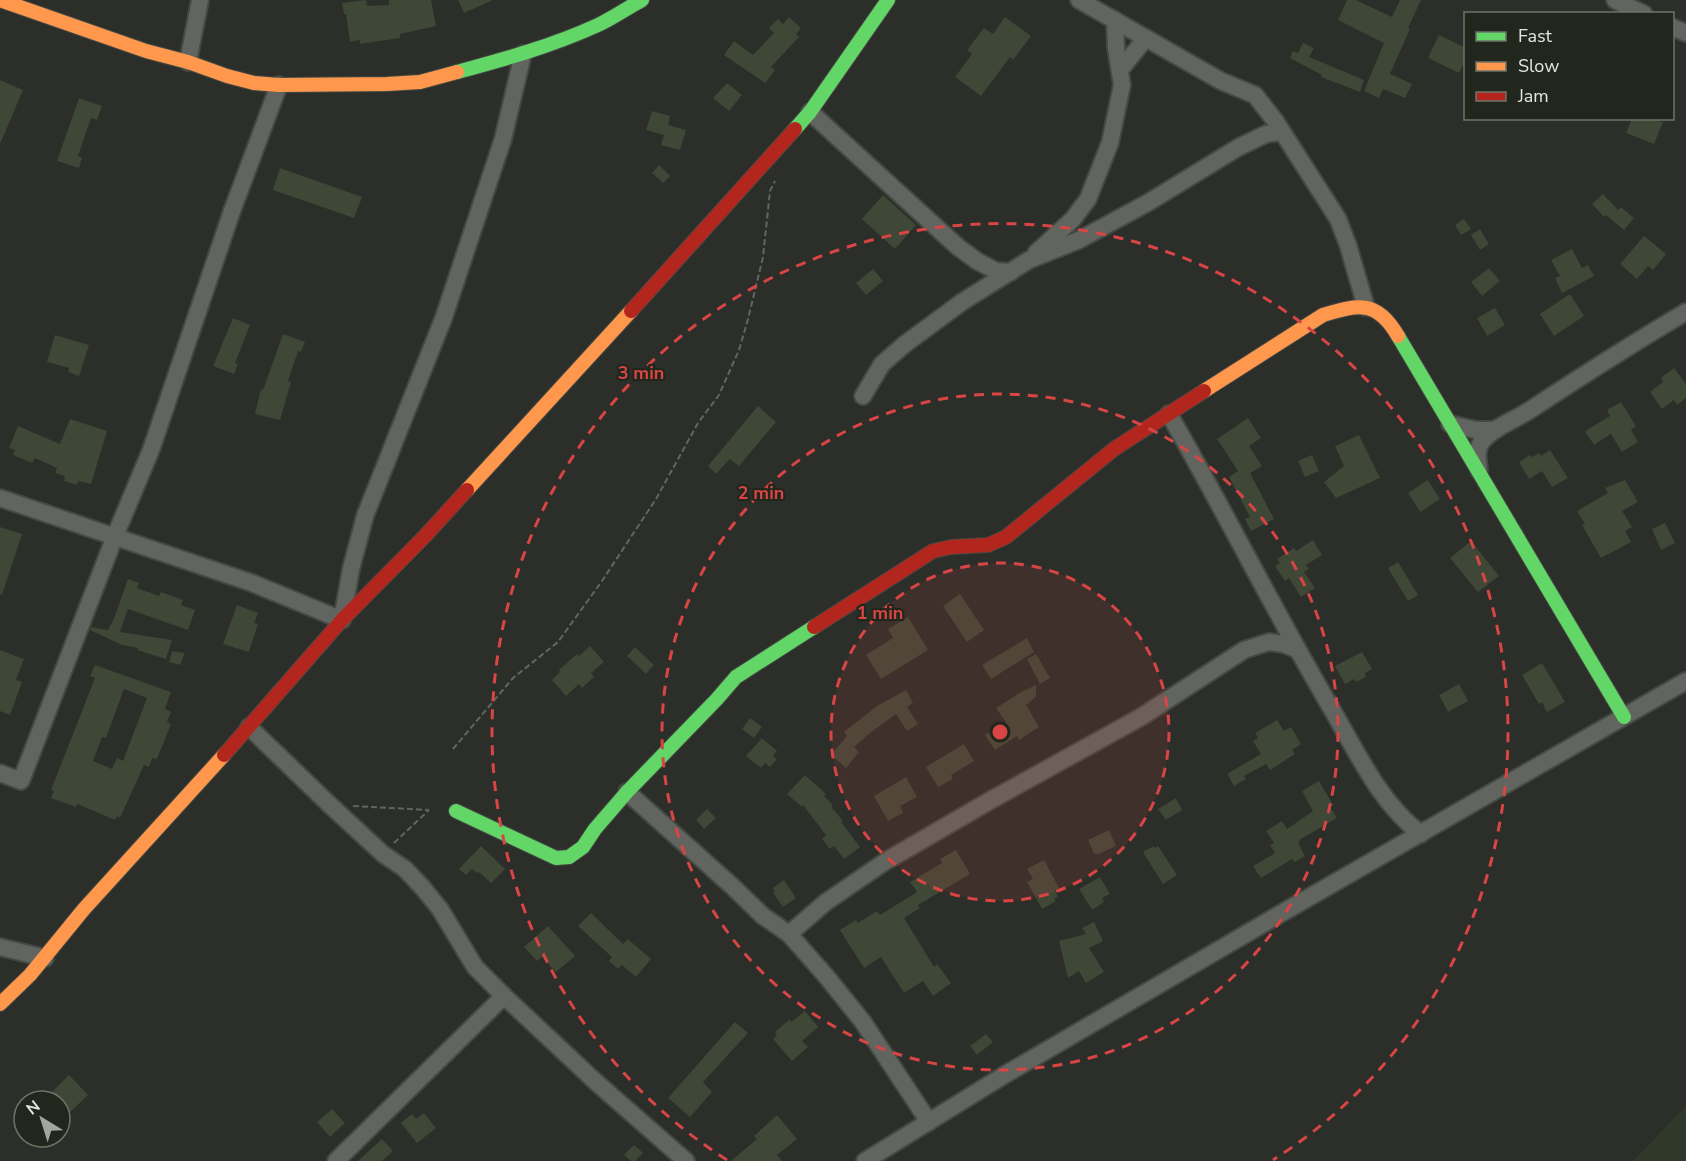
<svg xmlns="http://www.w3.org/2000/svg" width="1686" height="1161" viewBox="0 0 1686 1161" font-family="'Nunito Sans',sans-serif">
  <rect width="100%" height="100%" fill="#2b2e29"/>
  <polygon fill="#2f3829" points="1686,1106 1686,1161 1633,1161"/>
  <g fill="#3f4736" fill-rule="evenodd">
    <polygon points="366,0 367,6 389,5 389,0 431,0 436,26 400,34 400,38 360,44 360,40 350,42 346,14 344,14 342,3"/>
    <polygon points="458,0 493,0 464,13"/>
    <polygon points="1347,0 1356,0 1392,17 1400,0 1421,0 1408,28 1410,29 1390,74 1412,84 1405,98 1383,89 1379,98 1364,91 1384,43 1338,20"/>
    <polygon points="789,17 801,28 796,34 799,37 771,67 775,70 765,83 724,55 734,41 753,55 774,33 769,28 778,19 783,24"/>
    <polygon points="1005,17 1031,36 1013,60 1010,57 981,96 955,77 972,54 967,50 984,28 993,34"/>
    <polygon points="1439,35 1466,48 1466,59 1459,73 1428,58"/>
    <polygon points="1303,43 1314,48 1309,57 1364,80 1360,92 1321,77 1322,75 1290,58 1293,51 1298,53"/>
    <polygon points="0,80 23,90 0,144"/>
    <polygon points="727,83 742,95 729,111 713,98"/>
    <polygon points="79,98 102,106 97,120 91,118 78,156 82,158 79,168 57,161"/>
    <polygon points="652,111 670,116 668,125 686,130 680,150 661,145 664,135 646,130"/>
    <polygon points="1632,119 1653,119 1663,122 1654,144 1626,133"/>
    <polygon points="659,165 670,176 663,183 652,173"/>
    <polygon points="280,168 362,197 354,218 273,190"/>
    <polygon points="1603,194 1618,210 1621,207 1634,218 1624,230 1606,215 1604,217 1592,204"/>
    <polygon points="883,195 916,225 895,249 862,219"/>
    <polygon points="1464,219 1471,229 1461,235 1455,225"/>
    <polygon points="1480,229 1489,244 1480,250 1471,235"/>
    <polygon points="1644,236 1666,254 1653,270 1648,266 1637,279 1620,264"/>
    <polygon points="1572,249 1582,268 1588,265 1594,276 1562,293 1555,278 1560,276 1551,260"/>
    <polygon points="1489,268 1500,281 1482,296 1471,282"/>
    <polygon points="873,269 883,281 866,295 856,283"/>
    <polygon points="1570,294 1584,316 1554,336 1540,314"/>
    <polygon points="1495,308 1505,325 1487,336 1477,318"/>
    <polygon points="233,318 250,325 235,363 238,364 234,374 213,366"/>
    <polygon points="283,334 305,342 301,352 298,351 288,381 291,382 280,420 255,414 261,389 263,390"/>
    <polygon points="55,335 89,345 79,376 68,372 69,368 47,362"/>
    <polygon points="1674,368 1686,384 1686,398 1677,405 1674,400 1662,409 1650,392 1663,382 1661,378"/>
    <polygon points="1621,402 1636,426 1631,430 1638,442 1622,452 1611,434 1594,445 1585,431 1610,416 1607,410"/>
    <polygon points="758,406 776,422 739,466 730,459 716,474 708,466"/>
    <polygon points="1248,418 1261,438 1249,446 1262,466 1250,473 1274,519 1251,531 1245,519 1250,517 1229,477 1238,471 1217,439"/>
    <polygon points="70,419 107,431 91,484 78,481 77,485 64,481 65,476 55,473 57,468 35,458 32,463 13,455 15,450 9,448 18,426 60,444"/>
    <polygon points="1359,435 1380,478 1336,498 1324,482 1344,466 1335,446"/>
    <polygon points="1550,450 1568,478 1552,487 1542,471 1529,479 1519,462 1530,455 1532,457 1539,453 1541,456"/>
    <polygon points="1312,455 1319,471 1305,477 1298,461"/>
    <polygon points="1428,480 1440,499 1420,512 1408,493"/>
    <polygon points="1625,480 1638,502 1622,511 1632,527 1625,531 1631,542 1601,558 1582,525 1585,524 1577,511 1608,493 1605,488"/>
    <polygon points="1665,523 1675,543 1661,550 1652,529"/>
    <polygon points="0,527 22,534 2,595 0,594"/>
    <polygon points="1313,540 1322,555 1306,565 1309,569 1304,572 1315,588 1301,597 1289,578 1285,581 1275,566 1280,563 1277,559 1294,548 1296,551"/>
    <polygon points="1471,541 1499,576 1478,592 1450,558"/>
    <polygon points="1398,562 1418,595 1408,601 1388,568"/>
    <polygon points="128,579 139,583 137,588 159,596 161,592 183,600 181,605 195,610 188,630 128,609 120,632 172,640 166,659 137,650 138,648 122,645 90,630 91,627 108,630 115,616"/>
    <polygon points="960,594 984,630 967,642 943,606"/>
    <polygon points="237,605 258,613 254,623 258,624 249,652 223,644"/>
    <polygon points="908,617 928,650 881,679 866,655 893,638 888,629"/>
    <polygon points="1027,638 1034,652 991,679 982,665"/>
    <polygon points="590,646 604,662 591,673 594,677 582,688 579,684 566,696 552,680 560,672 559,670 577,654 579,656"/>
    <polygon points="635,647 654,665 646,674 627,656"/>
    <polygon points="0,650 24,659 16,680 22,682 10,715 0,711"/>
    <polygon points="172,651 185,653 180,665 169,662"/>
    <polygon points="1362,652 1372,669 1365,673 1366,677 1356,682 1354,679 1345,684 1335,666"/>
    <polygon points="1036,654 1050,678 1040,684 1027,659"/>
    <polygon points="1542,663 1565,702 1547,712 1542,702 1539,704 1522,675"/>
    <path d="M95,665L171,692L165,709L171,712L167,722L171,724L157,759L152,758L149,767L144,765L120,818L117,816L115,820L77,804L76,807L51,798L54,791L51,790L95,678L90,676ZM124,689L147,698L123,761L117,758L112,769L93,761L102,737L106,738Z"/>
    <polygon points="1459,684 1468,701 1448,712 1439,695"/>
    <polygon points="1036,685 1036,697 1026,705 1039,727 1019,740 1017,736 995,750 985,735 1006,722 996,708 1021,692"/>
    <polygon points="906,690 913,703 907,707 918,724 907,731 896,714 870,733 854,747 859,752 846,768 831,755 847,736 844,732 877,706"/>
    <polygon points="750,718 762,727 754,738 742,729"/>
    <polygon points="1277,720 1284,731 1291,727 1301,744 1292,750 1295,754 1270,770 1266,764 1244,776 1246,779 1234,786 1227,774 1261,754 1253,741 1258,738 1255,733"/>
    <polygon points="762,738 777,751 773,756 777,759 770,767 765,763 761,768 746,756"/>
    <polygon points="964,744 974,761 951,775 953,779 938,787 926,767"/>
    <polygon points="805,775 826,794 824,796 832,804 832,808 843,821 841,822 860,847 844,859 834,846 830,849 822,839 826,835 803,805 802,807 787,794"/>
    <polygon points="906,777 917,797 900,806 903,813 888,821 874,796"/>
    <polygon points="1319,781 1333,805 1330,807 1337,818 1299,840 1300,842 1298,843 1305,856 1295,862 1292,859 1261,878 1253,866 1275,853 1270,845 1274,843 1266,831 1282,821 1287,829 1313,811 1302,791"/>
    <polygon points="1176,798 1182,810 1166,820 1158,809"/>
    <polygon points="707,809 716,818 704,829 696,820"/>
    <polygon points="1109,830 1116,846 1099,854 1094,854 1088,840"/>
    <polygon points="481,846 505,869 491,883 479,872 477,873 472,869 466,875 459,869"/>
    <polygon points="1154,846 1155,848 1158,846 1177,875 1163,884 1144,854 1144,851"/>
    <polygon points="956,850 970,874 918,905 920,908 904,918 934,967 937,964 951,983 933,996 923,981 904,993 881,957 864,968 840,930 856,920 858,923 877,911 880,915 917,892 910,882 942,863 940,859"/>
    <polygon points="1044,860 1059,888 1055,890 1058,897 1054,899 1056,901 1042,909 1027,882 1033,879 1027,869"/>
    <polygon points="1100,877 1110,894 1102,898 1104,902 1092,910 1079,889"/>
    <polygon points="784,880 796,898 783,907 773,893 775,892 773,888"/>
    <polygon points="591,913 623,944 628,939 651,959 636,977 622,965 618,969 609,961 612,957 578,926"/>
    <polygon points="1094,922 1103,941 1089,948 1104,972 1086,983 1079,971 1068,978 1059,941 1086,934 1082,928"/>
    <polygon points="548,926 575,956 556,972 542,957 537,961 524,947"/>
    <polygon points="805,1011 818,1027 802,1041 808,1047 792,1061 773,1039 777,1035 775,1032 790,1019 791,1022"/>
    <polygon points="735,1022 748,1033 703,1082 712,1092 690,1117 668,1098"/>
    <polygon points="986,1034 993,1042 977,1055 970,1046"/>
    <polygon points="69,1075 88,1095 60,1122 60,1101 57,1101 50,1094"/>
    <polygon points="332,1109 345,1123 330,1137 317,1122"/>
    <polygon points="424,1113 436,1128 417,1143 401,1123 412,1114 416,1119"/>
    <polygon points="777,1115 797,1139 777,1155 782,1161 731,1161 757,1139 754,1136"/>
    <polygon points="382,1139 393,1151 382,1161 358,1161"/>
    <polygon points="634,1145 643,1153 635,1161 631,1161 624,1155"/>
  </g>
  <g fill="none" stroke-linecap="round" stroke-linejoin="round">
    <defs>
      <g id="street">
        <polyline points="1079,0 1221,81 1255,95 1276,122 1338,219 1348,245 1366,307"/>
        <polyline points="1615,0 1644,14"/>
        <polyline points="1672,27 1686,33"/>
        <polyline points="188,62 200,0"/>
        <polyline points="1120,70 1146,38"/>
        <polyline points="810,112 958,247 977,261 996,271 1011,272"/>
        <polyline points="1036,253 1073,219 1088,199 1110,143 1122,85 1116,48 1115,20"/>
        <polyline points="863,396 882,364 905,344 962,302 1029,260 1079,240 1149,202 1239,147 1266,134 1282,132"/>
        <path d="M1169,414C1226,513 1276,615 1334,713C1359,756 1381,804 1421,834"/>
        <polyline points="1450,424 1476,430 1495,430"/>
        <path d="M1479,470C1478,459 1475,448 1484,439C1496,426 1515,420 1530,410C1582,376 1633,343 1686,312"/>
        <polyline points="0,498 252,583 342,620 351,569 365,516 444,317 503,139 523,54"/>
        <polyline points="249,727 330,805 383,854 405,869 423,888 440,909 475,967 504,996 597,1083 686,1161"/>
        <polyline points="0,773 21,781 115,536 151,450 232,211 279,85"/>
        <polyline points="627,792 732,886 763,916 789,934 826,976 863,1022 929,1122"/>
        <polyline points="789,934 826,902 886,861 991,800 1141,717 1244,650 1269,642 1284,644 1296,649"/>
        <polyline points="0,947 45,958"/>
        <polyline points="336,1161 504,996"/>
        <polyline points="865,1161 1006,1074 1280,914 1686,681"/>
      </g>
      <g id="fast">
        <path d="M457,72C505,59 552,46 598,25C613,18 627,8 642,0"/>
        <polyline points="795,129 810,112 888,0"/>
        <polyline points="1398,336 1624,717"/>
        <polyline points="456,811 556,858 569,857 583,847 595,829 627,792 717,699 736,677 814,627"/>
      </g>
      <g id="slow">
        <polyline points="0,0 146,51 188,62 227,76 254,83 279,85 387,84 420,82 457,72"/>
        <path d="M1204,391L1323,315C1359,304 1377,300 1398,336"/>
        <polyline points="467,490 631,311"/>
        <polyline points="0,1004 30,975 84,909 224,755"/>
      </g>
      <g id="jam">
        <polyline points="631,311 795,129"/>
        <polyline points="814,627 933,551 951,547 988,545 1006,537 1114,449 1204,391"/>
        <polyline points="224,755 342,620 425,536 467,490"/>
      </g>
    </defs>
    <use href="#street" stroke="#454943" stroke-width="20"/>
    <use href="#fast" stroke="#454943" stroke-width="16"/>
    <use href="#slow" stroke="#454943" stroke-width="16"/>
    <use href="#jam" stroke="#454943" stroke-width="16"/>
    <g stroke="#636562" stroke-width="2" stroke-dasharray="6 3" stroke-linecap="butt">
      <polyline points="453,749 513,678 558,642 602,581 656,499 698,423 719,395 739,350 748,319 763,257 770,191 775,181"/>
      <polyline points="353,806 429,810"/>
      <polyline points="394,843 429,810"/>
    </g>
    <use href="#street" stroke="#61645f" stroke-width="16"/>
    <use href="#fast" stroke="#63d668" stroke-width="14"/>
    <use href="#slow" stroke="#ff974d" stroke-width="14"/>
    <use href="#jam" stroke="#b3261e" stroke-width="14"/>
  </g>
  <circle cx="1000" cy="732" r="169" fill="#d84544" fill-opacity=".12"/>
  <g fill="none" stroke="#d84544" stroke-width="3" stroke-dasharray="10 8">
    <circle cx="1000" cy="732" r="169"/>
    <circle cx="1000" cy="732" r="338"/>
    <path d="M727 1160A508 508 0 1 1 1273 1160"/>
  </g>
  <circle cx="1000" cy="732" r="9" fill="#d84544" stroke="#21271c" stroke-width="3"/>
  <g font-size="18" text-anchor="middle" font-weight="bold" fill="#d84544" stroke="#21271c" stroke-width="4.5" stroke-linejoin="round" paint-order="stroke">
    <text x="641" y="379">3 min</text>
    <text x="761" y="499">2 min</text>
    <text x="880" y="619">1 min</text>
  </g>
  <rect x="1464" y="12" width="210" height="108" fill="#21271c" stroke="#6f746a" stroke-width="1.5"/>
  <rect x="1476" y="32" width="30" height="9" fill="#63d668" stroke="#6f746a" stroke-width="1.5"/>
  <text x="1518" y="42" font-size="18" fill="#e3e7e0">Fast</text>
  <rect x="1476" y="62" width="30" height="9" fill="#ff974d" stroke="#6f746a" stroke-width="1.5"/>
  <text x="1518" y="72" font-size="18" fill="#e3e7e0">Slow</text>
  <rect x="1476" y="92" width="30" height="9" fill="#b3261e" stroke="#6f746a" stroke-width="1.5"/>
  <text x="1518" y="102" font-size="18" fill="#e3e7e0">Jam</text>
  <g transform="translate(42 1119) rotate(322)"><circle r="28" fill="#21271c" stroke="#6f746a" stroke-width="1.5"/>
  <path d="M0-4.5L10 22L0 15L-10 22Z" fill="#a3a6a0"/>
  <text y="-9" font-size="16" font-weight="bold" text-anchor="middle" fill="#e3e7e0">N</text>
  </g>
</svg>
